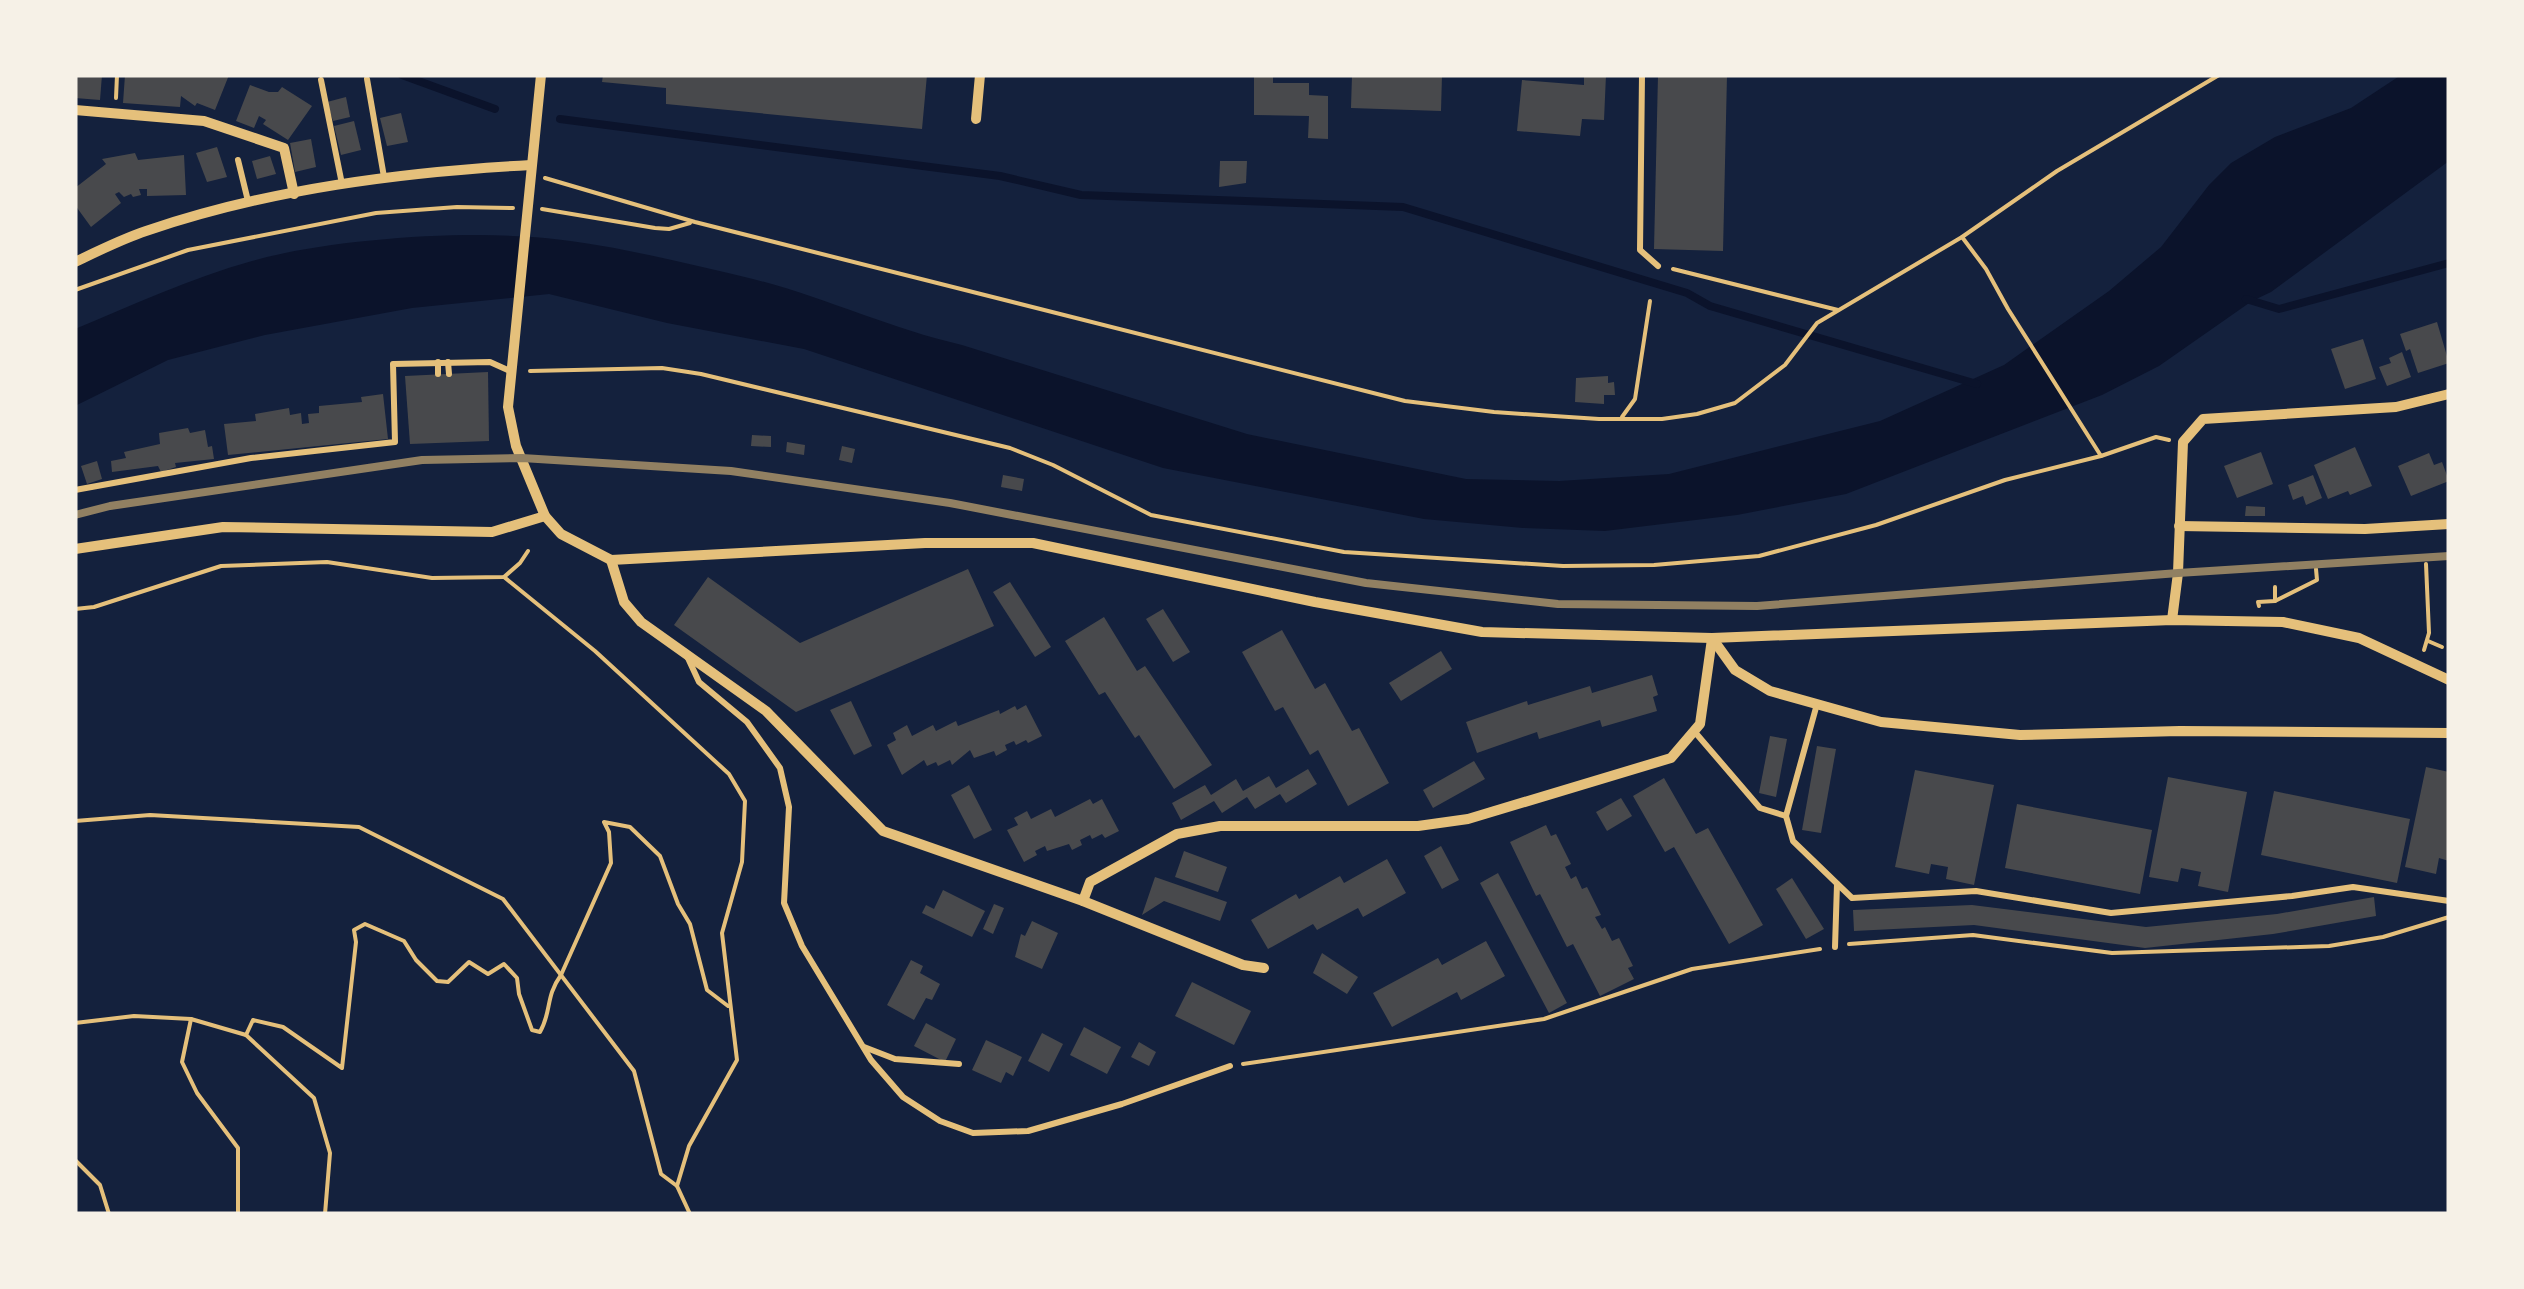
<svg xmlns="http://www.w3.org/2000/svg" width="2524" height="1289" viewBox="0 0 2524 1289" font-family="Overpass,sans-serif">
  <rect width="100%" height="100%" fill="#14213d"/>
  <path fill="#0b132b" d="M2401,75H2449V161L2271,292L2252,301L2159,366L2102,395L1846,494L1737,515L1605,531L1523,528L1424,519L1163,468L804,349L667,323L549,294L412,308L265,335L168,360L75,406V329C132,305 191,278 252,261C330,239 463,230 545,238C615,245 685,263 753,279C824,297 891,329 962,345L1247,434L1466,479L1559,481L1669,474L1880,421L2004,365L2109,291L2161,247L2209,185L2231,163L2275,137L2351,108Z"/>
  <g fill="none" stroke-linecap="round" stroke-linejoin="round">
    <g stroke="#0b132b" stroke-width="8">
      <polyline points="402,75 495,109"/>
      <polyline points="560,119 1000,176 1081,195 1403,207 1687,293 1710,306 1977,384"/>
      <polyline points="2246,299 2279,309 2449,263"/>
    </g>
  </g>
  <g fill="#48494c">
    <polygon points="75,75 102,75 100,100 75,98"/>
    <polygon points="125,75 229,75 215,110 197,103 195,106 181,96 180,107 123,103"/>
    <polygon points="603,75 927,75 922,129 666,104 666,88 602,82"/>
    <polygon points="1254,75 1273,75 1273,83 1309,83 1309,95 1328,96 1328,139 1308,138 1309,116 1254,115"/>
    <polygon points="1352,75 1442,75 1441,111 1351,108"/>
    <polygon points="1584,75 1606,75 1604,120 1582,119 1580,136 1517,131 1522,80 1584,85"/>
    <polygon points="1658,75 1727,75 1723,251 1654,249"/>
    <polygon points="250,85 269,92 278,92 282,87 312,106 288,140 263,124 266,120 259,116 254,128 236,121"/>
    <polygon points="346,97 350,117 333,121 327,102"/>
    <polygon points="401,113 408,142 387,146 380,118"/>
    <polygon points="354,121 361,150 341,155 334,126"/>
    <polygon points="311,139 316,167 295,172 290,143"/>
    <polygon points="217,147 227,177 207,182 196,153"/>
    <polygon points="135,153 138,160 184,155 186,195 147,196 147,189 139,189 141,195 133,197 131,194 124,197 119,192 115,194 121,203 91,227 75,205 75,188 106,164 102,159"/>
    <polygon points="270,156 276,174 257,179 252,161"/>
    <polygon points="1220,161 1247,161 1246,183 1219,187"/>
    <polygon points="2437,322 2449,363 2418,373 2410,349 2406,351 2400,334"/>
    <polygon points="2363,339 2376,379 2345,389 2331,349"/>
    <polygon points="2402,352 2411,377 2387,386 2379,367 2391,363 2389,358"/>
    <polygon points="488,372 489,441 410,444 405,376"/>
    <polygon points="1608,376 1608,383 1614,382 1615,395 1604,395 1604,404 1575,402 1576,378"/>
    <polygon points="383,394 388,439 228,455 224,424 256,421 255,414 289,408 290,415 301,413 302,424 309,423 308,414 319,413 319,406 362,402 361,397"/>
    <polygon points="188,428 190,433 205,430 208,447 212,446 214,459 175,463 176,467 161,472 158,466 112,472 111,461 126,458 124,452 160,444 159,433"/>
    <polygon points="752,435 771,436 771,447 751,446"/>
    <polygon points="787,442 805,445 804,455 786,452"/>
    <polygon points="842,446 855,449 852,463 839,460"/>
    <polygon points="2355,447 2372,486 2350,495 2348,491 2328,499 2314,465"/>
    <polygon points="2261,452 2273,484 2237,498 2224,466"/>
    <polygon points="2429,453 2434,465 2442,462 2449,481 2411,496 2398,466"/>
    <polygon points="97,461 102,479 87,484 81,466"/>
    <polygon points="1003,475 1024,479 1022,491 1001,487"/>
    <polygon points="2313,475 2322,498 2306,505 2303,496 2293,500 2288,485"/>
    <polygon points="2246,506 2265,507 2265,516 2245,516"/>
    <polygon points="968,569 994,626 796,712 674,625 708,577 800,643"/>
    <polygon points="1010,582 1051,647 1035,657 993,592"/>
    <polygon points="1163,609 1190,652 1173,662 1146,619"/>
    <polygon points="1104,617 1137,671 1145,666 1212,765 1174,789 1139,735 1135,738 1105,692 1099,695 1065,641"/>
    <polygon points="1282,630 1315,689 1325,683 1352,731 1359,728 1389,783 1348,806 1318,750 1310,755 1283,707 1275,711 1242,652"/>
    <polygon points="1441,651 1452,669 1401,701 1389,683"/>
    <polygon points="1652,675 1658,695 1653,697 1657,711 1602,727 1600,720 1539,739 1537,732 1477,753 1466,722 1527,701 1528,705 1590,686 1592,693"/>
    <polygon points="851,701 872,746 854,755 830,710"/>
    <polygon points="1026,705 1042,736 1028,743 1026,740 1016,745 1014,741 1005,745 1007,750 996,756 994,751 974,758 970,750 952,765 950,760 938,766 936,762 927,766 924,760 902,775 887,745 896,740 893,733 907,725 912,736 933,725 936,731 956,721 958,726 999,710 1000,714 1015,706 1017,710"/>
    <polygon points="1770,736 1787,739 1776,797 1759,793"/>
    <polygon points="1817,746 1836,749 1821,833 1802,830"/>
    <polygon points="1474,761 1485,779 1433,808 1423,790"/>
    <polygon points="2426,767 2449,772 2449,861 2439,858 2436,874 2405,867"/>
    <polygon points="1308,769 1317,784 1286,803 1280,794 1255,809 1247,797 1222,813 1214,801 1181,820 1172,803 1205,785 1211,795 1236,779 1243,791 1269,776 1276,788"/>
    <polygon points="1915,770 1994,785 1974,885 1946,879 1948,867 1931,864 1929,874 1895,867"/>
    <polygon points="2168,777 2247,792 2228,892 2198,886 2201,872 2181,868 2178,882 2149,877"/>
    <polygon points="1664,778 1696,834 1708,828 1763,925 1729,944 1674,847 1665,852 1633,796"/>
    <polygon points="969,785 992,830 974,839 951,795"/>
    <polygon points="2274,791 2410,819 2397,883 2261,855"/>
    <polygon points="1621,798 1632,816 1607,831 1596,812"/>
    <polygon points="1090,799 1093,804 1102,799 1119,831 1105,838 1102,834 1092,839 1090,835 1080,840 1082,845 1072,850 1069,844 1047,851 1045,846 1035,851 1037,855 1024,862 1007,830 1018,825 1014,818 1027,811 1031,819 1051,809 1055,817"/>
    <polygon points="2017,804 2152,830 2140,894 2005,868"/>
    <polygon points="1546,825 1551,836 1556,834 1571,864 1565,867 1571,879 1576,876 1582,889 1587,887 1601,915 1595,917 1602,929 1605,927 1612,941 1619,938 1633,966 1628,968 1634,979 1600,996 1573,944 1567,947 1540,894 1536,896 1510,842"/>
    <polygon points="1441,846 1459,880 1442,889 1424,856"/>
    <polygon points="1184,851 1227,867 1218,892 1175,877"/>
    <polygon points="1387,859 1406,893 1363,917 1358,908 1317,930 1313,924 1268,949 1251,920 1296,894 1299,899 1340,876 1344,883"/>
    <polygon points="1498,873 1567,1003 1549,1013 1480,883"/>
    <polygon points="1155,877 1227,902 1220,921 1164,901 1142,915"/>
    <polygon points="1792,878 1824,929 1806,939 1776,889"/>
    <polygon points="943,890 985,911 972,937 922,913 926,905 934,909"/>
    <polygon points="2374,897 2376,916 2273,934 2145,948 1974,925 1854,931 1853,910 1972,905 2146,927 2277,914"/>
    <polygon points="994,904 1004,908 993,934 983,929"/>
    <polygon points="1032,921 1058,933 1042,969 1015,957 1021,934 1025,936"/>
    <polygon points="1486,941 1505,976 1461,1000 1457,992 1392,1027 1373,993 1438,958 1442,965"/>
    <polygon points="1322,953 1358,977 1347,994 1313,973"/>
    <polygon points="911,960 923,966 920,973 940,984 932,1000 926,998 914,1020 887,1005"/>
    <polygon points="1192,982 1251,1011 1234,1045 1175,1016"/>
    <polygon points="926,1023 956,1039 945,1062 914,1046"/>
    <polygon points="1084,1027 1121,1047 1107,1074 1070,1055"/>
    <polygon points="1042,1033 1063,1044 1049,1072 1028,1061"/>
    <polygon points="986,1040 1022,1057 1013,1076 1006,1072 1001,1083 972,1070"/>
    <polygon points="1139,1042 1156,1052 1149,1066 1131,1057"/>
  </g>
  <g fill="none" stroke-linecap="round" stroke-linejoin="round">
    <g stroke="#e5c07b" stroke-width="4">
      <polyline points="116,98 117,75"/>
      <polyline points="545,178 695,222 1405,401 1494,412 1599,419 1662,419 1697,414 1735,403 1785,365 1817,323 1962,237 2057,171 2219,75"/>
      <polyline points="542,209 655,228 669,229 690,223"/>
      <polyline points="1962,237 1986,269 2008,309 2101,456 2156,437 2169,440"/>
      <polyline points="1673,269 1838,310"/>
      <polyline points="75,290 188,250 376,213 457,207 513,208"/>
      <polyline points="530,371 662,368 701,374 1010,448 1053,465 1151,515 1344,552 1563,566 1654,565 1759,556 1876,525 2005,480 2101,456"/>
      <polyline points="1622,417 1635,399 1650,301"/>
      <polyline points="504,577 595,651 729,774 745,801 742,862 722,933 737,1060 689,1146 677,1186 690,1214"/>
      <polyline points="2275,601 2317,580 2316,569"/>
      <polyline points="2259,606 2258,602 2275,601 2275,587"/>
      <polyline points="75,609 94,607 221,566 327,562 432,578 504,577 520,563 528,551"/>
      <polyline points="2428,641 2442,647"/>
      <polyline points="2424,650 2429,633 2426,564"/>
      <polyline points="75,821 150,815 359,827 503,899 634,1071 661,1174 677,1186"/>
      <polyline points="1849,944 1973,935 2112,953 2329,946 2383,937 2449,917"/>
      <polyline points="191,1019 182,1062 197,1093 238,1148 238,1214"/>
      <polyline points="75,1023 134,1016 191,1019 246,1035 314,1098 330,1153 325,1214"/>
      <path d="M246,1035L253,1020L283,1027L342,1068L356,942L354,930L365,924L404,941L416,960L437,981L448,982L469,962L488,974L504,964L517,978L519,994L532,1030L540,1032C552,1011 545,997 561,975L611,863L609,832L604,822L630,827L660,856L678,904L690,924L707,990L728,1006"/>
      <polyline points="1243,1064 1544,1019 1692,969 1820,949"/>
      <polyline points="75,1160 100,1185 109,1214"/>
    </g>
    <g stroke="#e5c07b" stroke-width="6">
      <polyline points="1642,75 1640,250 1658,266"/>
      <polyline points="367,79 384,177"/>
      <polyline points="321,80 342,184"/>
      <polyline points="238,160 248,201"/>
      <polyline points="438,362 438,374"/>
      <polyline points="448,362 449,374"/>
      <polyline points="75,490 251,458 395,442 393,364 490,362 510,371"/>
      <polyline points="687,656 699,682 747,722 780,768 789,807 784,903 802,946 871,1060 903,1097 940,1121 973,1133 1028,1131 1122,1104 1230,1066"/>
      <polyline points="1817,704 1786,816 1793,841 1852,898 1976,891 2111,913 2292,896 2353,887 2449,901"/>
      <polyline points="1694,731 1760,808 1786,816"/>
      <polyline points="1835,947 1837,884"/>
      <polyline points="864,1047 895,1059 959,1064"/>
    </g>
    <g stroke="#e5c07b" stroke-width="10">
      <polyline points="541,75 508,407 516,446 545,516 561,534 611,560 925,543 1033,543 1315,602 1482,632 1712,638 2172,620 2283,622 2359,638 2449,680"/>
      <polyline points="75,110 204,121 284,148 294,194"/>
      <polyline points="976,119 980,75"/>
      <path d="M75,262C98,251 122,239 146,231C269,189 402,172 531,165"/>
      <polyline points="2179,526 2365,529 2449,524"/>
      <polyline points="75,549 223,527 492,532 545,516"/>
      <polyline points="611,560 624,602 641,622 766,711 883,831 1083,901 1243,965 1264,968"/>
      <polyline points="2172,620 2178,573 2183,442 2203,419 2396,407 2449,394"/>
      <polyline points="1712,638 1735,670 1770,691 1881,722 2020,735 2180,731 2449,733"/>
      <polyline points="1083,901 1090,882 1177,834 1220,826 1418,826 1468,819 1671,758 1700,724 1712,639"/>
    </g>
    <polyline stroke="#918062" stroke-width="8" points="75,515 110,506 422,460 522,458 731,471 950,503 1366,583 1558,604 1757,606 2178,573 2449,556"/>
  </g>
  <rect width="2524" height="1289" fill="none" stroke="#f6f1e7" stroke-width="155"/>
</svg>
